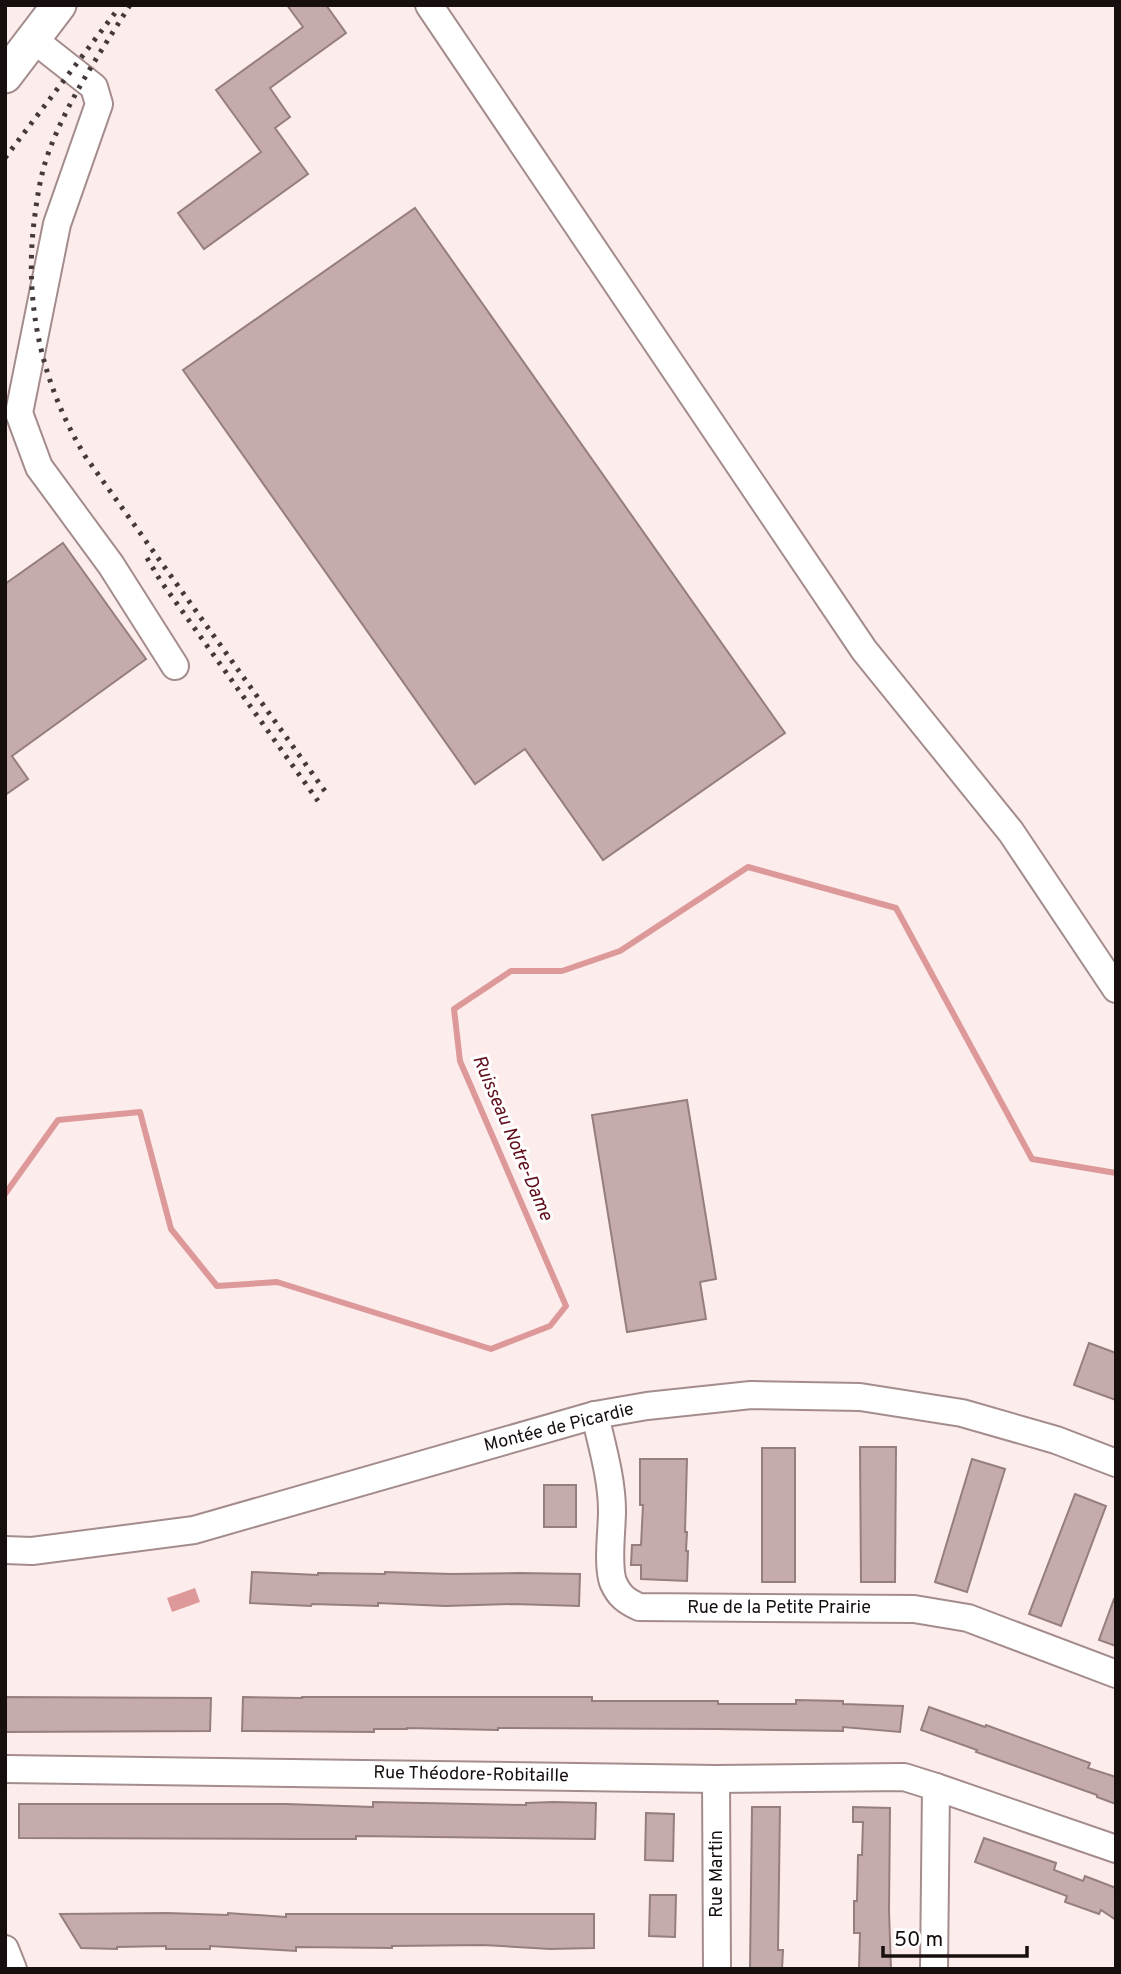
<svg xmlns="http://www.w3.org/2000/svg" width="1121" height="1974" viewBox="0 0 1121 1974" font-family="Overpass,sans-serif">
  <rect width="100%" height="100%" fill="#fdecec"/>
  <polygon fill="#d99" points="195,1588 200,1602 172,1612 167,1598"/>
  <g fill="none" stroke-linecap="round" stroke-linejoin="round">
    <polyline stroke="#d99" stroke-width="6" points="5,1194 58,1120 140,1112 171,1229 217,1286 277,1282 491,1349 550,1326 566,1306 460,1061 454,1009 511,971 562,971 620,951 748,867 896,908 1032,1159 1116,1173"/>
  </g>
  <g fill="#c5abab" stroke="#967e7d" stroke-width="2">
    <polygon points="287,5 326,5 346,33 270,88 290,117 275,128 308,174 204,249 178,213 261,152 216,90 303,27"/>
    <polygon points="415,208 785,733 603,860 525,749 475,784 183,370"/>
    <polygon points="63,543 146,659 12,756 28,779 5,795 5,584"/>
    <polygon points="687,1100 716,1279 700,1282 706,1319 627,1332 592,1115"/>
    <polygon points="1089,1343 1116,1353 1116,1400 1074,1385"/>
    <polygon points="860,1447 896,1447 895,1582 861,1582"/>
    <rect x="762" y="1448" width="33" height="134"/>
    <polygon points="640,1459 687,1459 685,1532 687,1532 686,1551 688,1551 687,1581 641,1579 641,1565 631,1565 632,1545 641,1545 643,1505 640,1505"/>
    <polygon points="972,1459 1005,1469 967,1592 935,1582"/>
    <rect x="544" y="1485" width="32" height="42"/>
    <polygon points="1075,1494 1106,1506 1061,1626 1029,1614"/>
    <polygon points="252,1572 318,1575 318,1573 385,1574 385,1572 451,1574 519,1573 580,1574 579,1606 513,1604 445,1606 378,1603 378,1606 312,1604 311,1606 250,1603"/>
    <polygon points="1114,1599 1116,1599 1116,1646 1099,1640"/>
    <polygon points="5,1697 211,1698 210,1731 5,1732"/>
    <polygon points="243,1697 302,1698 302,1697 592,1697 592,1701 718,1701 718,1704 796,1704 796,1700 843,1701 843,1704 903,1706 900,1732 843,1727 843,1731 717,1729 498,1728 498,1730 407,1728 407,1729 374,1729 374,1732 242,1731"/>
    <polygon points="929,1707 985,1727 986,1725 1090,1763 1088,1768 1116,1777 1116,1804 1097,1797 1097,1795 976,1752 977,1750 921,1730"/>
    <polygon points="373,1802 526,1805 526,1803 553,1802 596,1803 595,1839 356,1836 356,1839 297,1839 19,1838 19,1804 286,1804 373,1807"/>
    <polygon points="752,1807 780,1807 778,1950 783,1950 782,1969 750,1969"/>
    <polygon points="853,1807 890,1808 889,1911 891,1969 859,1969 860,1933 854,1933 854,1901 857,1901 858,1855 862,1855 863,1822 853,1822"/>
    <polygon points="646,1813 674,1814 673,1861 645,1860"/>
    <polygon points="984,1838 1056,1863 1054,1870 1083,1881 1085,1876 1116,1888 1116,1920 1101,1910 1099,1914 1065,1902 1067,1896 975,1862"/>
    <polygon points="650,1895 676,1895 675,1937 649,1936"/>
    <polygon points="167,1913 228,1915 228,1913 286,1917 286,1914 594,1914 594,1948 550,1949 483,1945 392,1946 392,1948 296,1947 296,1951 210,1946 210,1949 166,1949 166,1946 117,1947 117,1949 81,1948 60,1914"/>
  </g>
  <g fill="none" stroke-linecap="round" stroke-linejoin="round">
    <defs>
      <g id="minor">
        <polyline points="429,5 864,650 1011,832 1116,989"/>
        <polyline points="33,39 94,87 99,104 57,224 19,413 39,467 111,565 175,666"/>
        <path d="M595,1415C602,1446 612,1479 612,1511C612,1531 607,1564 613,1582C619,1596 626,1601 639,1607L914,1609L968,1618L1116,1674"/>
        <polyline points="5,1550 32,1551 194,1530 595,1415 647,1406 751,1395 860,1397 962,1413 1056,1440 1116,1463"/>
        <polyline points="5,1769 716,1779 904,1777 936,1787 1116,1849"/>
        <polyline points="716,1779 717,1969"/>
        <polyline points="5,1949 13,1969"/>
        <polyline points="934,1969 936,1787"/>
      </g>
      <polyline id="major" points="5,76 59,5"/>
    </defs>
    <use href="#minor" stroke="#a58c8c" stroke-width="30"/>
    <use href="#major" stroke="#a58c8c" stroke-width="37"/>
    <use href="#minor" stroke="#fff" stroke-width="26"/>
    <use href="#major" stroke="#fff" stroke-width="33"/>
    <g stroke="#443939" stroke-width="5" stroke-dasharray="3.5 7" stroke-linecap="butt">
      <path d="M130,5C100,53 67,101 48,154C40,176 37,199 34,222C24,305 42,384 85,456L327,794"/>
      <polyline points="5,158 115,13"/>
      <polyline points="147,558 160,580 318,801"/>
    </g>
  </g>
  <g text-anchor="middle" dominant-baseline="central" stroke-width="6" stroke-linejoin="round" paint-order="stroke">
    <g font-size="18" fill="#170e0e" stroke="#fff">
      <text transform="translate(559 1428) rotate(-14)">Montée de Picardie</text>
      <text x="779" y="1608">Rue de la Petite Prairie</text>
      <text transform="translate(471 1775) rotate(1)">Rue Théodore-Robitaille</text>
      <text transform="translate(717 1874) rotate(-90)">Rue Martin</text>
    </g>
    <g font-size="19" font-style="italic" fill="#5f0e1a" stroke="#fff">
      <text transform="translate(512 1138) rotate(67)">Ruisseau Notre-Dame</text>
    </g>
  </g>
  <rect width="1121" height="1974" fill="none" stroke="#170e0e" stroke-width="14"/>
  <path d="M883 1946v10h144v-10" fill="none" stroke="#170e0e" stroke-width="3.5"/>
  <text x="894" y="1946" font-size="21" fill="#170e0e" stroke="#ffffff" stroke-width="5" paint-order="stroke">50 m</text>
</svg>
